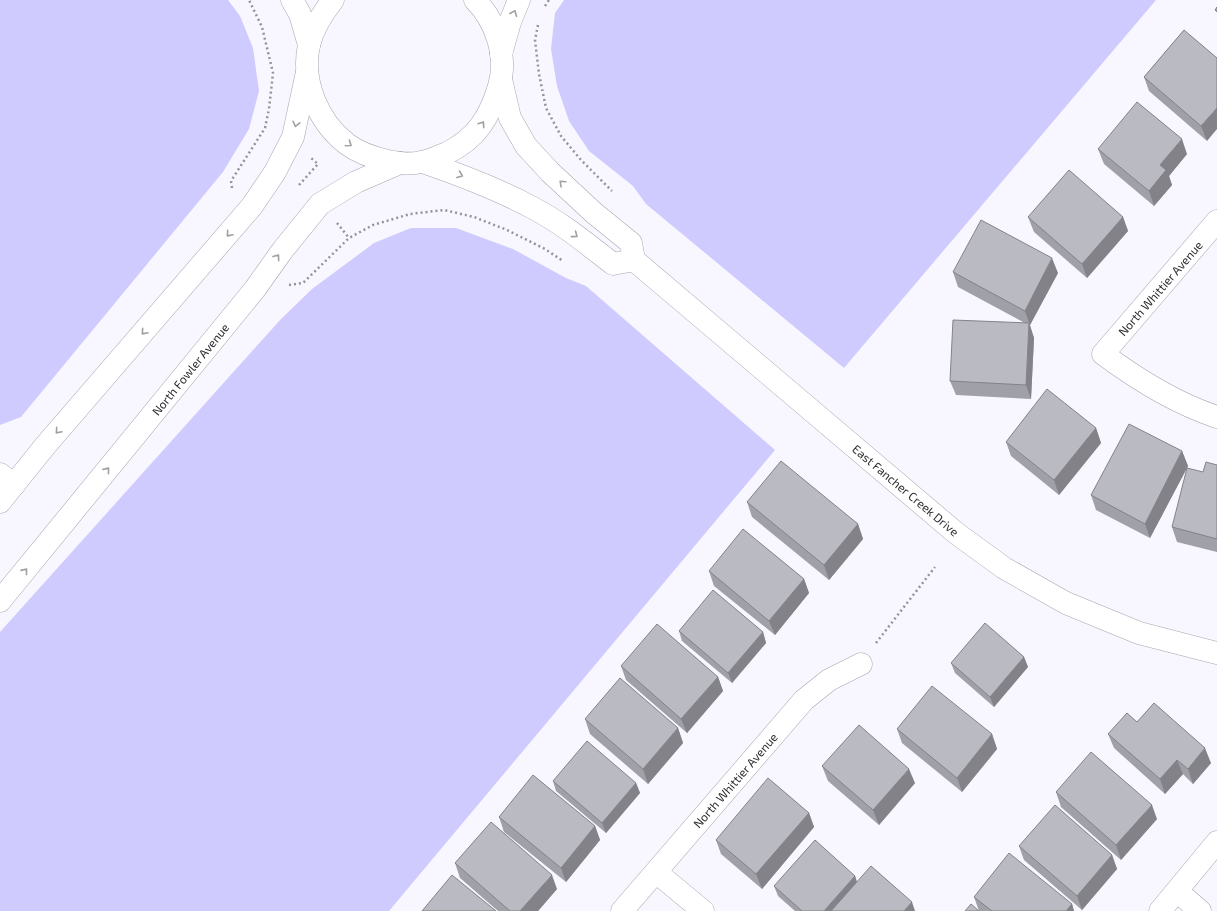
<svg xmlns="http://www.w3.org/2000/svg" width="1217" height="911" viewBox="0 0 1217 911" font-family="'Exo 2',sans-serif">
  <rect width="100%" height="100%" fill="#f8f7ff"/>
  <g fill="#cfcbfe">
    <polygon points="0,0 228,0 240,16 253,48 259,91 249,129 223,172 21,417 0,425"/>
    <polygon points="564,0 1156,0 844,368 646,204 633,186 589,151 569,121 557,86 551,49 555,13"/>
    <polygon points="411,228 456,228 513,249 566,278 586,286 775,450 389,911 0,911 0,632 281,319 312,289 374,243"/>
  </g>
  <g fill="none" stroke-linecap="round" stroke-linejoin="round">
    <defs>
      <g id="minor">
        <polyline points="292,0 300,14 309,45"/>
        <polyline points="501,79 510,118 526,146 550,172 594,213 631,243 634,260 956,533 1004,568 1066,603 1139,633 1217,653"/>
        <path d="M423,162C461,175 498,189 533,208C562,223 587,244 613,264L634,260"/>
        <path d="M1217,221L1103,354C1138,380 1175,403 1217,417"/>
        <polyline points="0,474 14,485"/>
        <polyline points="656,872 703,911"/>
        <polyline points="1177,891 1200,911"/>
        <polyline points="622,911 804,700 829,680 861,664"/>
        <polyline points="1160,911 1217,842"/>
      </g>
      <g id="major">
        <path d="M333,0C322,14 313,28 309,45C301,81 318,122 347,144C359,153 374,158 388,161C399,163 410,165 421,162C430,161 439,156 447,153C476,139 490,117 499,86C508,57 496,21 475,0"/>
        <polyline points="501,54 510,22 519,0"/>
        <polyline points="0,502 45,446 252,206 275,172 293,137 307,72"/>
        <polyline points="0,601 255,289 282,251 320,204 356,182 400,163"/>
      </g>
    </defs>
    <use href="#minor" stroke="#a6a6af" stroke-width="23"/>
    <use href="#major" stroke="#a6a6af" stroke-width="23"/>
    <g stroke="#949399" stroke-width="2.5" stroke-dasharray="2 3" stroke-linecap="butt">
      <polyline points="545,6 549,0"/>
      <polyline points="538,25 535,40 539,74 546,108 561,136 581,160 612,191"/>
      <polyline points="299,185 318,164 311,158"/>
      <polyline points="232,188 231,181 265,128 269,109 273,73 262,27 249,0"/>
      <polyline points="337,223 349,238"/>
      <polyline points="289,285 303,283 349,238 373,225 410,214 444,210 474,217 507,230 545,249 563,261"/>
      <polyline points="876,643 935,567"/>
    </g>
    <use href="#minor" stroke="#fff" stroke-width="22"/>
    <use href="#major" stroke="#fff" stroke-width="22"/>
  </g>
  <g fill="#a0a0a8">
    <polygon points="1184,30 1207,141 1149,91 1144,77"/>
    <polygon points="1098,149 1187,154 1169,176 1172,185 1154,206 1104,164"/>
    <polygon points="1028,217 1123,217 1128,231 1087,278 1034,232"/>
    <polygon points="953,272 1058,273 1030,325 1034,338 1031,399 956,395 950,381 1025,323 958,287"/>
    <polygon points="1096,428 1101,443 1059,495 1011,456 1006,442"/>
    <polygon points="1182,451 1188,466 1150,538 1096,510 1091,495"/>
    <polygon points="1217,465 1217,552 1177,542 1172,527 1203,472"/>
    <polygon points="747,502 858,524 863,539 829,580 752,517"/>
    <polygon points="709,571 804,579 809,593 775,635 714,586"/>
    <polygon points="679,631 763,632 766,643 732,683 682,641"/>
    <polygon points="1024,657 1028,667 994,707 955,673 951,663"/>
    <polygon points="621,666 718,677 723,691 687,733 626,680"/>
    <polygon points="585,719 678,728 683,743 648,784 590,734"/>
    <polygon points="1137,722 1211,763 1193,784 1183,774 1165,794 1114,748 1108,734"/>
    <polygon points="897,729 992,734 997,749 962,792 902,743"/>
    <polygon points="822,766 915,783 879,825 828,781"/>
    <polygon points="553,781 636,783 640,793 606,833 556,791"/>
    <polygon points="1056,792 1157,819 1121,860 1061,807"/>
    <polygon points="809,813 814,827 762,889 721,854 716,840"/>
    <polygon points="499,817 595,826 600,840 566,882 504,832"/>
    <polygon points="1019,846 1112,855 1117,869 1082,910 1024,860"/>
    <polygon points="455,863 557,889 538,911 498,911 460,878"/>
    <polygon points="855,876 857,882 915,911 795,911 778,896 774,886"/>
    <polygon points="974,897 1072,904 1074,911 979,911"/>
  </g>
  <g fill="#828288">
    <polygon points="1217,108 1217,129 1207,141 1201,126"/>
    <polygon points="1182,139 1187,154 1169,176 1172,185 1154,206 1149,191 1160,165"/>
    <polygon points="1123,217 1128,231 1087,278 1082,264"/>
    <polygon points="1052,258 1058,273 1030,325 1025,311"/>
    <polygon points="1029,323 1034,338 1031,399 1026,385"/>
    <polygon points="1096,428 1101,443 1059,495 1054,480"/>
    <polygon points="1182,451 1188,466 1150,538 1145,524"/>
    <polygon points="858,524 863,539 829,580 824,565"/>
    <polygon points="804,579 809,593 775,635 769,621"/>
    <polygon points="763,632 766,643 732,683 728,673"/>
    <polygon points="1024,657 1028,667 994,707 990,697"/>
    <polygon points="718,677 723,691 687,733 681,719"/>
    <polygon points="678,728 683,743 648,784 643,769"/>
    <polygon points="992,734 997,749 962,792 957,778"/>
    <polygon points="1205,748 1211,763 1193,784 1188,769"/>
    <polygon points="1177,760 1183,774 1165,794 1160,779"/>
    <polygon points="909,769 915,783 879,825 873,810"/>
    <polygon points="636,783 640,793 606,833 602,823"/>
    <polygon points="1152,805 1157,819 1121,860 1116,845"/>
    <polygon points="809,813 814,827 762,889 756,874"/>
    <polygon points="595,826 600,840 566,882 561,868"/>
    <polygon points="1112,855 1117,869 1082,910 1077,896"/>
    <polygon points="552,875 557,889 538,911 520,911"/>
    <polygon points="855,876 858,886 836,911 824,911"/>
    <polygon points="912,902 915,911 904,911"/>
    <polygon points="1072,904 1074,911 1066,911"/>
  </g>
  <g fill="#babac3" stroke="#828288">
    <polygon points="1217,7 1217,12 1215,10"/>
    <polygon points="1184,30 1217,58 1217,108 1201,126 1144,77"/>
    <polygon points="1137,102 1182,139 1160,165 1166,170 1149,191 1098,149"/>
    <polygon points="1069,170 1123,217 1082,264 1028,217"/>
    <polygon points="981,220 1052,258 1025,311 953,272"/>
    <polygon points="953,320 1029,323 1026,385 950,381"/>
    <polygon points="1047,389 1096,428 1054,480 1006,442"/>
    <polygon points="1129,424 1182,451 1145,524 1091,495"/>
    <polygon points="781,461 858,524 824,565 747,502"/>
    <polygon points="1206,462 1217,465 1217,539 1172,527 1187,468 1203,472"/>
    <polygon points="743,529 804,579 769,621 709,571"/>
    <polygon points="713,590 763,632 728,673 679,631"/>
    <polygon points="985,623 1024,657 990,697 951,663"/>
    <polygon points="657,624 718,677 681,719 621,666"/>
    <polygon points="620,678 678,728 643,769 585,719"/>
    <polygon points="932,686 992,734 957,778 897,729"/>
    <polygon points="1154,703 1205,748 1188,769 1177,760 1160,779 1108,734 1127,713 1137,722"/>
    <polygon points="859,725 909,769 873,810 822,766"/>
    <polygon points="587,741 636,783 602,823 553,781"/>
    <polygon points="1091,752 1152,805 1116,845 1056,792"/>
    <polygon points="533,775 595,826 561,868 499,817"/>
    <polygon points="768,778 809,813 756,874 716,840"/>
    <polygon points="1055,805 1112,855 1077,896 1019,846"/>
    <polygon points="491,822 552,875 520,911 510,911 455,863"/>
    <polygon points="815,840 855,876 824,911 802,911 774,886"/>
    <polygon points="1009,853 1072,904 1066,911 992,911 974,897"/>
    <polygon points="871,866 912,902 904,911 831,911"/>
    <polygon points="452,875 496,911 422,911"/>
    <polygon points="971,904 979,911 965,911"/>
  </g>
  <defs><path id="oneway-chevron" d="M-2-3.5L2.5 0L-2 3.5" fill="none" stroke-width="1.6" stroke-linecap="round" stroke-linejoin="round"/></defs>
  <g stroke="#a0a0a2">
    <use href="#oneway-chevron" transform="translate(514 13) rotate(-68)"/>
    <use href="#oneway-chevron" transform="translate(296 124) rotate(103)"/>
    <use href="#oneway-chevron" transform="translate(482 124) rotate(-56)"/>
    <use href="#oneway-chevron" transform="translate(349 144) rotate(35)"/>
    <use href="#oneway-chevron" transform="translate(460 175) rotate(22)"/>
    <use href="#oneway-chevron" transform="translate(562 183) rotate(-137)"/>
    <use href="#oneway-chevron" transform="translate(229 234) rotate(131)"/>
    <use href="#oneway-chevron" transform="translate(575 235) rotate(37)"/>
    <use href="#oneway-chevron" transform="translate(277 257) rotate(-54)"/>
    <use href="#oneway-chevron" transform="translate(144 332) rotate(131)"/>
    <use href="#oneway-chevron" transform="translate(58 431) rotate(131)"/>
    <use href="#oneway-chevron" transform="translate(107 470) rotate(-51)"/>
    <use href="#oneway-chevron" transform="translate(25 571) rotate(-51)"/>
  </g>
  <g text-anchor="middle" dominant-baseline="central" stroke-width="3" stroke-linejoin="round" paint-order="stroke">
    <g font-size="12" fill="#2c2c30" stroke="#fff">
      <text transform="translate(1160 288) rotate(-49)">North Whittier Avenue</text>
      <text transform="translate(190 369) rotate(-51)">North Fowler Avenue</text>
      <text transform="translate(906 490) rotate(40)">East Fancher Creek Drive</text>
      <text transform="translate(735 780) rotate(-49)">North Whittier Avenue</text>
    </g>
  </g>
</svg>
